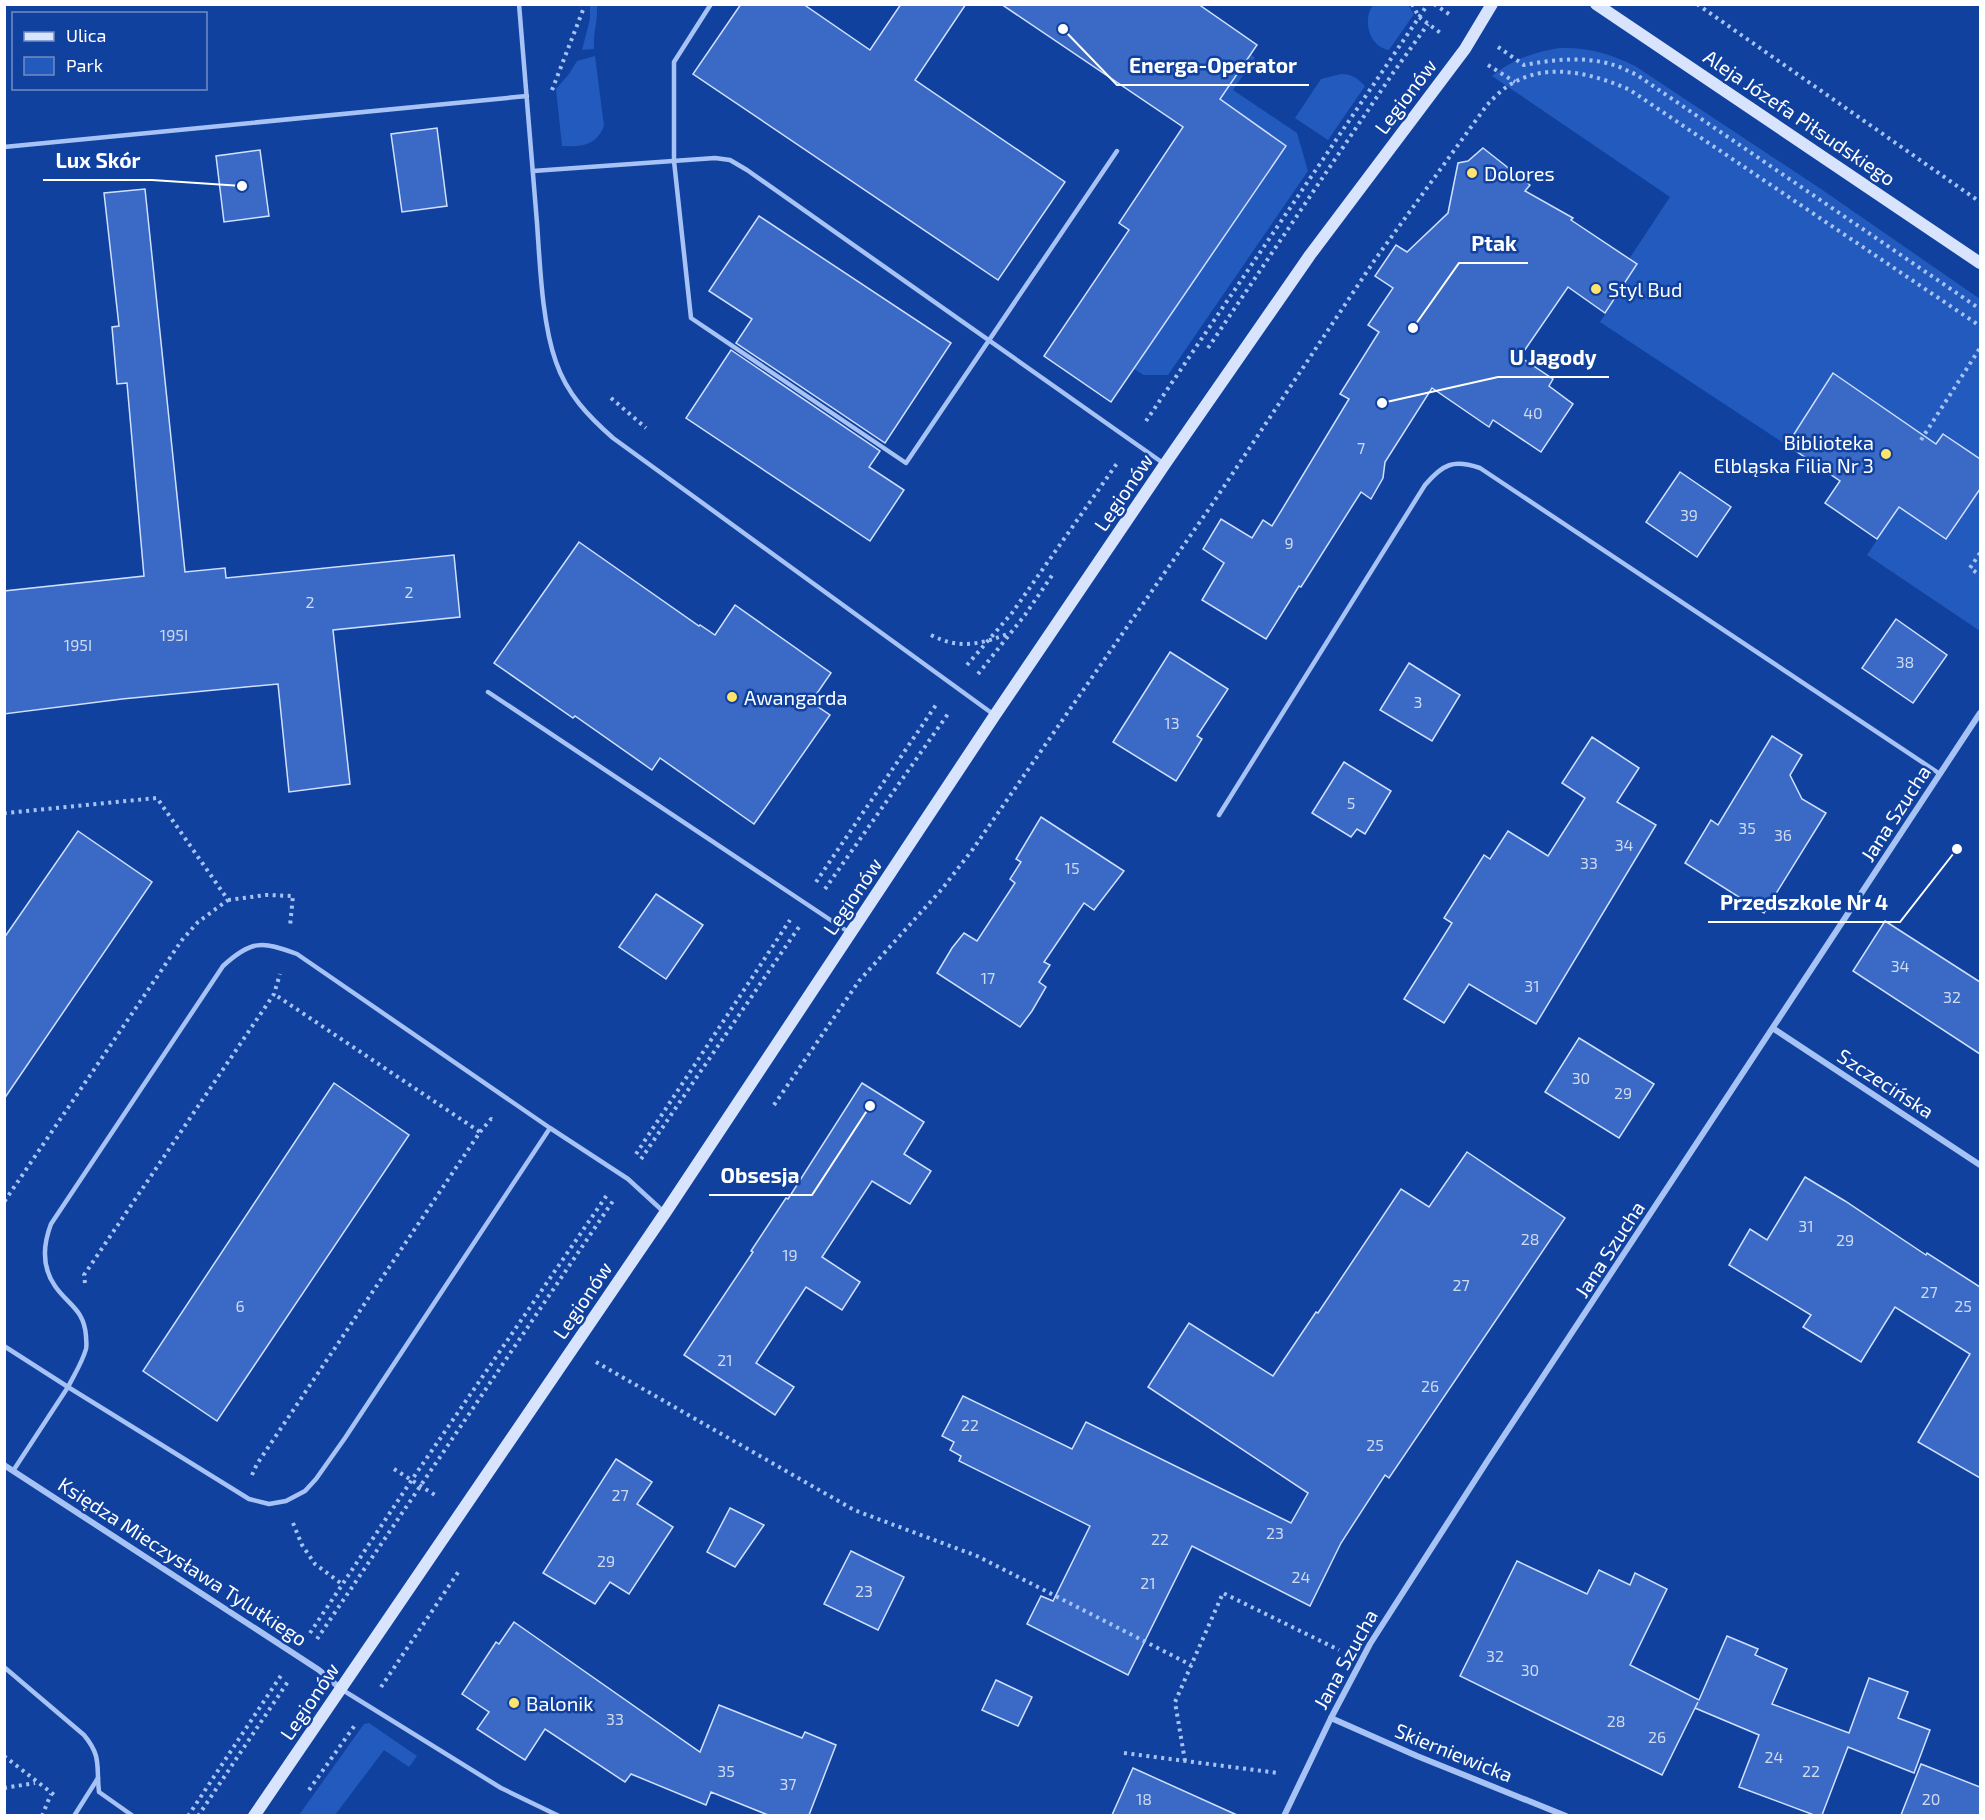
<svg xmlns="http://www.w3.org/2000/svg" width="1985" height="1820" viewBox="0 0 1985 1820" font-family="'Exo 2',sans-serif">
  <rect width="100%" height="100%" fill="#11419e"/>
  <g fill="#235abd">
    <path d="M590,5H597C598,20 593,33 594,49L582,50L590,19Z"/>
    <path d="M1373,5H1408L1414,14L1389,50C1369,47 1362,20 1373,5Z"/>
    <path d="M1559,48C1587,47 1609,53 1635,66L1821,189L1980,299V459L1944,433L1933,449L1910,426L1834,373L1788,443L1785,444L1600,322L1637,265L1629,259L1670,197L1492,76C1511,60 1534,52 1559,48Z"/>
    <polygon points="1251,54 1255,58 1233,90 1297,133 1308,171 1168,375 1144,375 1134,369 1286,146 1220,99"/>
    <path d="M595,56L604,126C596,146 581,147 562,146L556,89L569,74L577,61Z"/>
    <path d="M1341,74C1352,74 1357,78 1365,86L1328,140L1295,118L1321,79Z"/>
    <polygon points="1980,489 1980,631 1867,555 1899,507 1947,539 1948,535"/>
    <polygon points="369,1723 417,1756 409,1767 384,1750 335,1815 299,1815 364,1724"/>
  </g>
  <g fill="#3a6ac5" stroke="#d0e0fe" stroke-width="1.5">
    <polygon points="741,4 803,4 870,50 901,4 966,4 915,80 1065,182 998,280 693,74"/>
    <polygon points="1001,4 1198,4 1257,45 1220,99 1286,146 1111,402 1044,356 1129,230 1119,223 1183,127"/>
    <polygon points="437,128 447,206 402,212 391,134"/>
    <polygon points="1483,148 1530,185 1525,191 1573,218 1571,220 1637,264 1605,313 1568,287 1520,357 1553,379 1549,386 1573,404 1541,452 1493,420 1489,427 1432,388 1385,462 1383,478 1371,499 1361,492 1301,587 1299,586 1266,639 1202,600 1224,563 1203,549 1221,519 1252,538 1263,520 1272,526 1349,399 1340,394 1379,332 1368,325 1393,288 1375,276 1396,245 1407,252 1448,213 1458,163 1468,161"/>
    <polygon points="260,150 269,216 224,222 216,156"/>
    <polygon points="145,189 185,572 225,568 226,578 454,555 460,617 333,630 350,784 289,792 278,684 122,699 4,714 4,591 144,576 127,383 117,384 112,327 119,326 104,193"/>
    <polygon points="759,216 951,343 885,443 736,343 752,319 709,291"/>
    <polygon points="731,350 880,451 869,467 904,490 870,541 686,418"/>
    <polygon points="1833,373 1936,444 1943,434 1980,459 1980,489 1946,539 1899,507 1877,539 1825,503 1840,481 1787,445"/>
    <polygon points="1680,472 1731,507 1697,557 1646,522"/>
    <polygon points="579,542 699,626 700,625 715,635 735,605 831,673 811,702 830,715 754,824 660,758 652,770 575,716 573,718 494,663"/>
    <polygon points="1896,619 1947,655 1913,703 1862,668"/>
    <polygon points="1170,652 1228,689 1197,736 1202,739 1176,781 1113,742"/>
    <polygon points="1409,663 1460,695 1432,741 1380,710"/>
    <polygon points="1772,736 1802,755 1790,775 1802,799 1826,813 1764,913 1685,863 1711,820 1718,825"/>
    <polygon points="1592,737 1639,768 1617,802 1656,825 1536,1024 1469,984 1444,1023 1404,999 1452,923 1444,918 1484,855 1490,859 1508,831 1548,856 1585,798 1562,783"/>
    <polygon points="1344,762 1391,791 1365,834 1357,829 1351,837 1312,813"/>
    <polygon points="1041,817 1124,871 1094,910 1084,903 1044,962 1050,965 1039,982 1046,987 1032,1011 1020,1027 937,973 952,948 964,933 977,941 1015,883 1010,879 1021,862 1016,859"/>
    <polygon points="78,831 152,882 4,1099 4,938"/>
    <polygon points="656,894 703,925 666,979 619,947"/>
    <polygon points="1885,921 1980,982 1980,1054 1853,971"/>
    <polygon points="1579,1038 1654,1084 1619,1138 1545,1092"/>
    <polygon points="334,1083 409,1135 217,1421 143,1371"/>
    <polygon points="862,1083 924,1122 904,1154 931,1171 910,1204 872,1181 822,1257 860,1282 842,1310 806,1287 756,1363 794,1387 775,1415 684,1355 753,1252 751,1251 786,1198 788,1199"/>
    <polygon points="1467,1152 1565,1218 1389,1478 1385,1475 1341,1543 1310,1606 1192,1546 1128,1675 1027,1624 1041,1596 1053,1601 1090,1526 959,1461 961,1456 950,1450 954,1442 942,1436 963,1396 1072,1449 1086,1422 1291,1523 1308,1493 1148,1387 1189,1323 1273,1376 1316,1312 1318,1313 1401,1189 1429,1207"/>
    <polygon points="1805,1177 1845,1201 1926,1255 1927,1253 1980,1287 1980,1478 1918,1442 1970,1354 1895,1307 1861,1362 1803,1327 1811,1315 1729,1265 1750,1229 1767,1240"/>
    <polygon points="616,1459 652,1482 637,1504 673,1527 629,1594 610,1582 595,1604 543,1573"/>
    <polygon points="730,1508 764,1525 735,1567 707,1552"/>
    <polygon points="851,1551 904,1577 878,1630 824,1604"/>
    <polygon points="1517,1561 1587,1594 1599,1570 1630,1585 1635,1573 1667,1589 1630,1665 1699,1700 1727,1636 1758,1649 1755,1655 1787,1669 1772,1704 1849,1733 1869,1678 1908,1692 1898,1718 1930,1730 1914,1773 1848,1747 1822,1815 1814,1815 1739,1787 1759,1735 1695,1708 1698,1702 1662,1775 1460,1676"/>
    <polygon points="514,1622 700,1752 719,1705 802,1738 805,1732 836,1745 809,1815 768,1815 711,1792 706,1805 631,1774 625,1782 545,1729 525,1760 477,1729 489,1712 462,1694 496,1642 499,1644"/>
    <polygon points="996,1680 1032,1697 1018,1726 982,1710"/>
    <polygon points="1921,1764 1980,1787 1980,1815 1901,1815"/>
    <polygon points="1133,1768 1237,1815 1112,1815"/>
  </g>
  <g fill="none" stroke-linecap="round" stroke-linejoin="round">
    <g stroke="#a7c3f5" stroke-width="4" stroke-dasharray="3 4.5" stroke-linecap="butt">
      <polyline points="1412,4 1419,17 1442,34"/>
      <polyline points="1434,4 1452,16"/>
      <polyline points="1697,4 1980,202"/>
      <path d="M1498,47L1524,65C1552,60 1582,56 1610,64C1619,66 1628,71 1637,75L1980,309"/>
      <polyline points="1488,65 1515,82"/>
      <polyline points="552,90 583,10 582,4"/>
      <polyline points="1208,348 1393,73 1428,24"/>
      <polyline points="611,398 646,428"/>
      <polyline points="1146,421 1428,4"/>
      <polyline points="1921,440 1980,348"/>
      <polyline points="1980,553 1970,568 1980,575"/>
      <path d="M931,635C960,650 981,644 1010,633"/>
      <polyline points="967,665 1012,613 1118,462"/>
      <polyline points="978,674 1025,615 1053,574"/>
      <polyline points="4,814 6,813 157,798 228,900 198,922 182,940 4,1202"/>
      <polyline points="816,882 938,702"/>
      <polyline points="825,889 950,711"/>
      <polyline points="228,900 266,895 293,896 290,926"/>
      <path d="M774,1105L859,981L942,889L973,849L1213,503L1374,261L1487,105C1493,99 1500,91 1508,86C1545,61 1592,73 1630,90L1980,326"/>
      <polyline points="480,1132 491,1119 494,1121"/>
      <polyline points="636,1154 790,920"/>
      <polyline points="641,1159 799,927"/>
      <polyline points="85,1283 84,1275 274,994 280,974"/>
      <polyline points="596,1362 854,1510 977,1556 1191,1665"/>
      <polyline points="394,1469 438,1497"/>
      <polyline points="252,1475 257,1464 480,1132 274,994"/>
      <polyline points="293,1523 302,1545 315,1564 342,1584"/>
      <polyline points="310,1633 411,1481 607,1195"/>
      <polyline points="317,1639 615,1198"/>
      <polyline points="381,1687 459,1571"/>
      <polyline points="1124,1753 1278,1773"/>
      <polyline points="4,1756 57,1797"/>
      <polyline points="1185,1761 1175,1702 1223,1593 1339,1650"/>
      <polyline points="4,1788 35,1783"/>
      <polyline points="309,1790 355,1725"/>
      <polyline points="42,1816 51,1794"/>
      <polyline points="188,1816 282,1674"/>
      <polyline points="198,1816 289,1680"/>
    </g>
    <g stroke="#a7c3f5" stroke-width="4.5">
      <path d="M519,4C525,77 531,150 537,223C540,265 542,323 556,362C567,394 588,416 613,438L993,714"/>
      <polyline points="711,4 674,62 674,161 691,318 906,463 1117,151"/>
      <polyline points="4,147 527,96"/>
      <polyline points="533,171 715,158 730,160 747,170 1163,463"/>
      <polyline points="488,692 850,933"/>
      <path d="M1219,815L1425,485C1443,464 1453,459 1480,468L1940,774"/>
      <path d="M550,1128L297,954C262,941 251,940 223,966L51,1224C43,1245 41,1266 55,1286C68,1305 84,1309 86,1336C86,1340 87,1345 86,1349C82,1363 74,1375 68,1387L249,1499L269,1504L286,1501L305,1491L316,1479L345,1438L550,1128L628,1179L665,1213"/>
      <polyline points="4,1346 68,1387 13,1471"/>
      <path d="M4,1667L84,1735C102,1757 96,1765 99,1792L133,1816"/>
      <polyline points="341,1689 501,1788 559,1816"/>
      <polyline points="74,1816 98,1778"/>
    </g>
    <g stroke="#a7c3f5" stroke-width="6">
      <polyline points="1774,1029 1980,1165"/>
      <polyline points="4,1465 319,1670 341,1689"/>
      <polyline points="1331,1718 1417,1756 1566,1816"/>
      <polyline points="1284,1816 1331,1718 1370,1644 1488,1460 1980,713"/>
    </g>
    <g stroke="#d8e4fd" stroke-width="12">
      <polyline points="1596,4 1980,263"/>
      <polyline points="254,1816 665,1213 995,715 1165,464 1310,255 1465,49 1492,4"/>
    </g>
  </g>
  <g fill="#ffe36b" stroke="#11419e" stroke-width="2">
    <circle cx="1472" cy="173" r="6"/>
    <circle cx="1596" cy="289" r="6"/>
    <circle cx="1886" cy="454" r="6"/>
    <circle cx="732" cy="697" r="6"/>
    <circle cx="514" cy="1703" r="6"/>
  </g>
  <g text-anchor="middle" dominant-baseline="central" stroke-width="5" stroke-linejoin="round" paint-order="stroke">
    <g font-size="16" fill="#cedaf0">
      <text x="1533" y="412">40</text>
      <text x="1361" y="447">7</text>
      <text x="1689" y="514">39</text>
      <text x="1289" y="542">9</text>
      <text x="409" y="591">2</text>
      <text x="310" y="601">2</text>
      <text x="174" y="634">195I</text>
      <text x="78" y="644">195I</text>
      <text x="1905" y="661">38</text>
      <text x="1418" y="701">3</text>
      <text x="1172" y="722">13</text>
      <text x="1351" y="802">5</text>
      <text x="1747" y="827">35</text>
      <text x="1783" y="834">36</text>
      <text x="1624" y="844">34</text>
      <text x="1589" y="862">33</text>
      <text x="1072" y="867">15</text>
      <text x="1900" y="965">34</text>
      <text x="988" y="977">17</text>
      <text x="1532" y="985">31</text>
      <text x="1952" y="996">32</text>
      <text x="1581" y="1077">30</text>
      <text x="1623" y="1092">29</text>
      <text x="1806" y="1225">31</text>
      <text x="1530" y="1238">28</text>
      <text x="1845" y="1239">29</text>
      <text x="790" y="1254">19</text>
      <text x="1461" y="1284">27</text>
      <text x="1929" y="1291">27</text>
      <text x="240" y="1305">6</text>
      <text x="1963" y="1305">25</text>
      <text x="725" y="1359">21</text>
      <text x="1430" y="1385">26</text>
      <text x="970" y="1424">22</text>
      <text x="1375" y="1444">25</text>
      <text x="620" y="1494">27</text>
      <text x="1275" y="1532">23</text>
      <text x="1160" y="1538">22</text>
      <text x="606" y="1560">29</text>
      <text x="1301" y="1576">24</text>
      <text x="1148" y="1582">21</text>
      <text x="864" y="1590">23</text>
      <text x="1495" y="1655">32</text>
      <text x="1530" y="1669">30</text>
      <text x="615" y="1718">33</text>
      <text x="1616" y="1720">28</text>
      <text x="1657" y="1736">26</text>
      <text x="1774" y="1756">24</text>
      <text x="726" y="1770">35</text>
      <text x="1811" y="1770">22</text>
      <text x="788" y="1783">37</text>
      <text x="1144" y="1798">18</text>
      <text x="1931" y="1798">20</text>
    </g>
    <g font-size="20" fill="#fff" stroke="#11419e">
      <text transform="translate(1405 96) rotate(-53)">Legionów</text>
      <text transform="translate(1800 117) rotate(34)">Aleja Józefa Piłsudskiego</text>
      <text transform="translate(1123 492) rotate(-56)">Legionów</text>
      <text transform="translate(1895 813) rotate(-57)">Jana Szucha</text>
      <text transform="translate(852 896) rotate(-56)">Legionów</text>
      <text transform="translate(1886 1083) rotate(33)">Szczecińska</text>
      <text transform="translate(1609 1249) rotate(-57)">Jana Szucha</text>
      <text transform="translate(582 1300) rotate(-56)">Legionów</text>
      <text transform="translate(183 1561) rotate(33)">Księdza Mieczysława Tylutkiego</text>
      <text transform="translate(1345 1659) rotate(-61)">Jana Szucha</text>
      <text transform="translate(309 1701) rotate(-56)">Legionów</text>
      <text transform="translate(1454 1752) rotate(22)">Skierniewicka</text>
    </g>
    <g font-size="20" fill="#fff" stroke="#11419e" text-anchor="start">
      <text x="1484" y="173">Dolores</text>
      <text x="1608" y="289">Styl Bud</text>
      <text x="1874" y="442" text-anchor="end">Biblioteka<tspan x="1874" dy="23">Elbląska Filia Nr 3</tspan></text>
      <text x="744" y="697">Awangarda</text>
      <text x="526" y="1703">Balonik</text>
    </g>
  </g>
  <path fill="none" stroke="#fff" stroke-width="2" d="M1063 29L1117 85H1309M242 186L152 180H43M1413 328L1459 263H1528M1382 403L1498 377H1609M1957 849L1900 922H1708M870 1106L812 1195H709"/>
  <g fill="#fff" stroke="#11419e" stroke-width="2">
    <circle cx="1063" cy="29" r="6"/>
    <circle cx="242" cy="186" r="6"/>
    <circle cx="1413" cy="328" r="6"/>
    <circle cx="1382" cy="403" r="6"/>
    <circle cx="1957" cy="849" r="6"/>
    <circle cx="870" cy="1106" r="6"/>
  </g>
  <g font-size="21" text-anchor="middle" font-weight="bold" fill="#fff" stroke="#11419e" stroke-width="5" stroke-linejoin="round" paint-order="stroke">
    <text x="1213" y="73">Energa-Operator</text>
    <text x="98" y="168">Lux Skór</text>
    <text x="1494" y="251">Ptak</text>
    <text x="1553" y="365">U Jagody</text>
    <text x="1804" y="910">Przedszkole Nr 4</text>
    <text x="760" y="1183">Obsesja</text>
  </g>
  <rect width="1985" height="1820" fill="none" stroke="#ffffff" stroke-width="12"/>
  <rect x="12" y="12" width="195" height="78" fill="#11419e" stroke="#708dc5" stroke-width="1.5"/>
  <rect x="24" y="32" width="30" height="9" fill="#d8e4fd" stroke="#708dc5" stroke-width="1.5"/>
  <text x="66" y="42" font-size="18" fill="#ffffff">Ulica</text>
  <rect x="24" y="57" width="30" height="18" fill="#235abd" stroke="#708dc5" stroke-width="1.5"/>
  <text x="66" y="72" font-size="18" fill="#ffffff">Park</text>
</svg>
